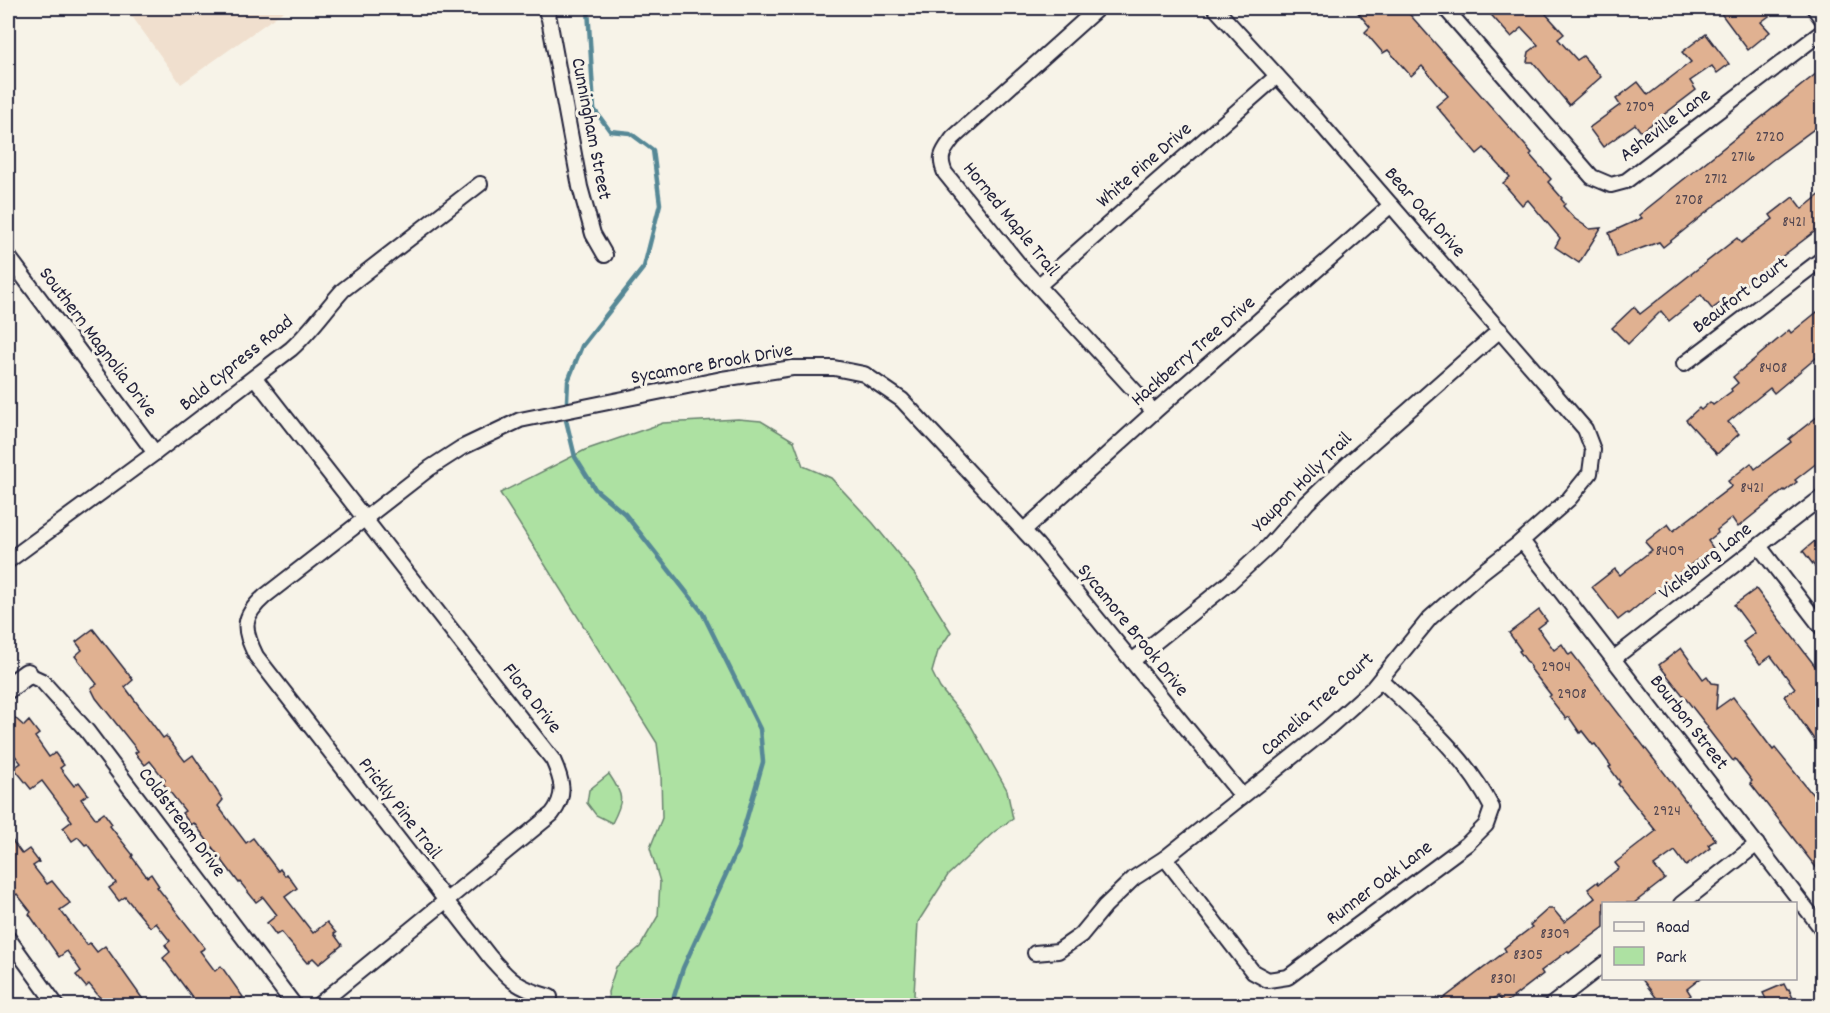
<svg xmlns="http://www.w3.org/2000/svg" width="1830" height="1013" viewBox="0 0 1830 1013" font-family="Dekko,sans-serif">
  <rect width="100%" height="100%" fill="#f7f3e8"/>
  <filter id="ink" filterUnits="userSpaceOnUse"><feTurbulence type="fractalNoise" baseFrequency=".0167" numOctaves="2"/><feDisplacementMap in="SourceGraphic" scale="12" xChannelSelector="R" yChannelSelector="G"/><feConvolveMatrix kernelMatrix="1 2 1 2 8 2 1 2 1" color-interpolation-filters="sRGB"/></filter>
  <g filter="url(#ink)">
    <polygon fill="#f0dfce" points="126,8 288,8 181,84"/>
    <g fill="#ade1a2" stroke="#68826e" stroke-width="1.5">
      <polygon points="738,419 761,421 794,441 803,466 831,478 873,523 916,576 951,632 938,651 932,672 940,688 970,724 1007,790 1013,819 994,832 948,875 918,922 914,995 920,1005 609,1005 608,992 616,967 640,947 658,916 660,882 650,848 662,818 661,774 657,743 500,493 585,450 663,423"/>
      <path d="M609,774C624,796 624,800 612,823L596,815L587,803L589,790Z"/>
    </g>
    <g fill="none" stroke-linecap="round" stroke-linejoin="round">
      <polyline stroke="#578896" stroke-width="4.5" points="588,8 594,109 610,131 630,133 653,150 660,204 644,267 582,346 568,381 566,420 575,457 595,489 625,514 702,612 760,729 763,762 738,848 683,968 671,1006"/>
    </g>
    <g fill="#e0b191" stroke="#22223b" stroke-width="1.5">
      <polygon points="1354,8 1404,8 1532,153 1530,155 1551,179 1548,182 1562,198 1561,199 1565,204 1563,206 1575,219 1590,229 1601,228 1579,263 1555,247 1560,238 1528,200 1522,205 1503,183 1510,177 1484,148 1477,154 1436,106 1448,96 1422,66 1411,76 1388,50 1383,53 1365,32 1370,27"/>
      <polygon points="1485,8 1553,8 1546,14 1564,34 1558,39 1577,60 1583,56 1601,77 1569,105 1533,62 1527,62 1529,52 1538,45 1522,28 1511,37"/>
      <polygon points="1717,8 1780,8 1761,22 1770,32 1748,50"/>
      <polygon points="1706,34 1729,64 1717,73 1712,66 1690,81 1696,90 1641,132 1635,124 1603,147 1589,128 1620,105 1616,99 1638,82 1648,95 1691,62 1682,52"/>
      <polygon points="1822,69 1822,123 1771,161 1663,247 1659,242 1617,257 1609,233 1642,218 1639,215"/>
      <polygon points="1822,193 1822,223 1817,227 1818,229 1780,258 1781,259 1712,309 1701,295 1669,321 1661,311 1628,344 1612,328 1634,307 1640,314 1737,238 1741,243 1773,219 1770,215 1793,197 1802,209"/>
      <polygon points="1822,308 1822,353 1774,393 1770,388 1728,422 1739,434 1717,454 1686,420 1699,408 1701,410 1710,402 1713,405 1732,391 1731,389 1738,383 1733,377 1789,330 1791,333"/>
      <polygon points="1822,413 1822,459 1795,480 1797,482 1785,491 1784,490 1738,527 1732,518 1717,530 1718,533 1708,541 1713,548 1658,589 1628,614 1627,613 1618,620 1592,587 1615,569 1620,575 1652,550 1645,542 1668,524 1673,531 1732,486 1728,481 1751,463 1755,469 1791,442 1789,439"/>
      <polygon points="1822,535 1822,576 1803,551"/>
      <polygon points="1756,589 1822,675 1822,751 1784,696 1795,688 1771,656 1760,664 1743,642 1755,633 1734,605"/>
      <polygon points="1539,610 1547,621 1538,628 1554,650 1562,644 1569,655 1572,653 1716,840 1708,845 1710,848 1686,866 1675,851 1654,866 1665,879 1634,903 1604,903 1604,927 1569,953 1568,951 1541,971 1543,974 1504,1004 1498,996 1484,1005 1435,1005 1506,951 1504,948 1532,927 1530,925 1548,909 1553,909 1564,922 1595,898 1588,889 1597,882 1599,884 1619,868 1615,863 1656,831 1618,784 1620,782 1609,767 1611,766 1595,744 1593,745 1582,731 1580,733 1569,717 1566,719 1549,697 1551,695 1530,668 1531,667 1519,651 1521,650 1509,633"/>
      <polygon points="93,629 133,680 125,687 163,738 166,736 185,761 193,755 223,800 218,806 246,843 253,838 278,871 280,869 285,876 287,874 297,888 285,897 313,933 327,922 336,933 334,934 342,945 319,964 313,958 307,963 281,932 276,935 267,923 277,915 263,897 256,902 240,882 239,883 194,823 191,825 182,813 185,811 162,782 165,780 150,761 145,765 135,753 138,751 96,698 91,688 97,684 75,656 82,650 76,642"/>
      <polygon points="1681,648 1703,679 1707,676 1712,683 1718,684 1716,709 1733,697 1773,750 1775,748 1817,800 1822,796 1822,875 1750,783 1752,781 1735,759 1733,761 1717,741 1707,728 1708,727 1659,665"/>
      <polygon points="15,718 24,726 29,721 39,734 35,737 49,757 55,753 64,765 60,768 74,786 79,782 88,794 81,799 96,819 104,813 112,824 110,826 133,855 132,857 147,877 151,874 159,886 157,887 205,948 200,951 215,971 221,966 243,997 232,1005 198,1005 163,958 170,952 165,945 170,941 156,923 150,927 125,897 119,901 109,888 116,883 87,844 85,845 78,837 72,841 63,828 72,821 42,781 31,789 14,768 21,763 8,747 8,724"/>
      <polygon points="8,835 22,854 29,849 39,862 33,866 47,884 52,881 70,903 60,910 87,945 90,943 97,952 105,946 147,1005 106,1005 89,984 86,987 76,975 81,971 67,951 59,957 29,914 31,912 17,894 13,897 8,890"/>
      <polygon points="1641,978 1701,978 1687,989 1691,995 1678,1005 1662,1005"/>
      <polygon points="1784,984 1787,990 1789,989 1796,1005 1769,1005 1763,993"/>
    </g>
    <g fill="none" stroke-linecap="round" stroke-linejoin="round">
      <defs>
        <g id="street">
          <polyline points="545,8 549,19 580,187 593,234 605,255"/>
          <path d="M1098,8L953,138C943,152 938,156 945,173L1021,267L1154,412"/>
          <polyline points="1445,8 1592,177 1611,185 1626,181 1822,32"/>
          <polyline points="1814,8 1822,19"/>
          <polyline points="8,256 155,453"/>
          <polyline points="1038,286 1277,76"/>
          <polyline points="1684,364 1822,259"/>
          <path d="M255,378L553,760C562,780 567,795 552,814L317,1006"/>
          <polyline points="1024,530 1154,412 1391,205"/>
          <polyline points="1522,541 1822,929"/>
          <polyline points="1759,546 1822,628"/>
          <path d="M8,561L155,453L291,349C311,331 325,310 343,290L480,184"/>
          <polyline points="1613,659 1822,497"/>
          <polyline points="1132,661 1229,583 1269,546 1307,503 1349,463 1500,330"/>
          <polyline points="27,674 42,681 87,731 295,1006"/>
          <path d="M1165,858L1253,972L1268,980L1288,977L1467,844L1486,825L1492,808C1466,756 1422,719 1381,680"/>
          <polyline points="1681,904 1757,844"/>
          <polyline points="8,938 57,1006"/>
          <polyline points="1035,953 1058,951 1081,935 1105,906 1134,878 1165,858 1327,729 1373,688 1430,618 1482,572 1518,544 1569,499 1590,473 1593,450 1585,429 1313,115 1215,8"/>
          <path d="M550,997C518,988 510,981 489,956L256,656C243,629 241,617 265,596L430,468L461,448L520,420L722,379L792,368H834L864,374L902,400L1037,545L1242,796"/>
          <polyline points="1550,1006 1604,964"/>
        </g>
        <polyline id="secondary" points="8,688 27,674"/>
      </defs>
      <use href="#street" stroke="#22223b" stroke-width="18"/>
      <use href="#secondary" stroke="#22223b" stroke-width="24"/>
      <use href="#street" stroke="#f7f3e8" stroke-width="14"/>
      <use href="#secondary" stroke="#f7f3e8" stroke-width="20"/>
    </g>
  </g>
  <g text-anchor="middle" dominant-baseline="central" stroke-width="6" stroke-linejoin="round" paint-order="stroke">
    <g font-size="16" fill="#524650">
      <text x="1640" y="107">2709</text>
      <text x="1770" y="137">2720</text>
      <text x="1743" y="157">2716</text>
      <text x="1716" y="179">2712</text>
      <text x="1689" y="200">2708</text>
      <text x="1794" y="222">8421</text>
      <text x="1773" y="368">8408</text>
      <text x="1752" y="488">8421</text>
      <text x="1670" y="551">8409</text>
      <text x="1556" y="667">2904</text>
      <text x="1572" y="694">2908</text>
      <text x="1667" y="811">2924</text>
      <text x="1555" y="934">8309</text>
      <text x="1528" y="955">8305</text>
      <text x="1503" y="979">8301</text>
    </g>
    <g font-size="20" fill="#22223b" stroke="#f7f3e8">
      <text transform="translate(1666 126) rotate(-37)">Asheville Lane</text>
      <text transform="translate(590 129) rotate(79)">Cunningham Street</text>
      <text transform="translate(1145 166) rotate(-41)">White Pine Drive</text>
      <text transform="translate(1424 213) rotate(49)">Bear Oak Drive</text>
      <text transform="translate(1010 220) rotate(51)">Horned Maple Trail</text>
      <text transform="translate(1741 296) rotate(-37)">Beaufort Court</text>
      <text transform="translate(97 343) rotate(53)">Southern Magnolia Drive</text>
      <text transform="translate(1194 352) rotate(-41)">Hackberry Tree Drive</text>
      <text transform="translate(237 364) rotate(-39)">Bald Cypress Road</text>
      <text transform="translate(712 365) rotate(-10)">Sycamore Brook Drive</text>
      <text transform="translate(1303 483) rotate(-45)">Yaupon Holly Trail</text>
      <text transform="translate(1706 562) rotate(-38)">Vicksburg Lane</text>
      <text transform="translate(1132 631) rotate(51)">Sycamore Brook Drive</text>
      <text transform="translate(531 699) rotate(52)">Flora Drive</text>
      <text transform="translate(1318 705) rotate(-42)">Camelia Tree Court</text>
      <text transform="translate(1688 723) rotate(52)">Bourbon Street</text>
      <text transform="translate(399 809) rotate(52)">Prickly Pine Trail</text>
      <text transform="translate(181 823) rotate(53)">Coldstream Drive</text>
      <text transform="translate(1380 884) rotate(-37)">Runner Oak Lane</text>
    </g>
  </g>
  <rect width="1830" height="1013" fill="none" stroke="#f7f3e8" stroke-width="30"/>
  <rect x="15" y="15" width="1800" height="983" fill="none" stroke="#22223b" stroke-width="2" filter="url(#ink)"/>
  <rect x="1602" y="902" width="195" height="78" fill="#f7f3e8" stroke="#a29fa3" stroke-width="1.5"/>
  <rect x="1614" y="922" width="30" height="9" fill="#f7f3e8" stroke="#a29fa3" stroke-width="1.5"/>
  <text x="1656" y="932" font-size="18" fill="#22223b">Road</text>
  <rect x="1614" y="947" width="30" height="18" fill="#ade1a2" stroke="#a29fa3" stroke-width="1.5"/>
  <text x="1656" y="962" font-size="18" fill="#22223b">Park</text>
</svg>
